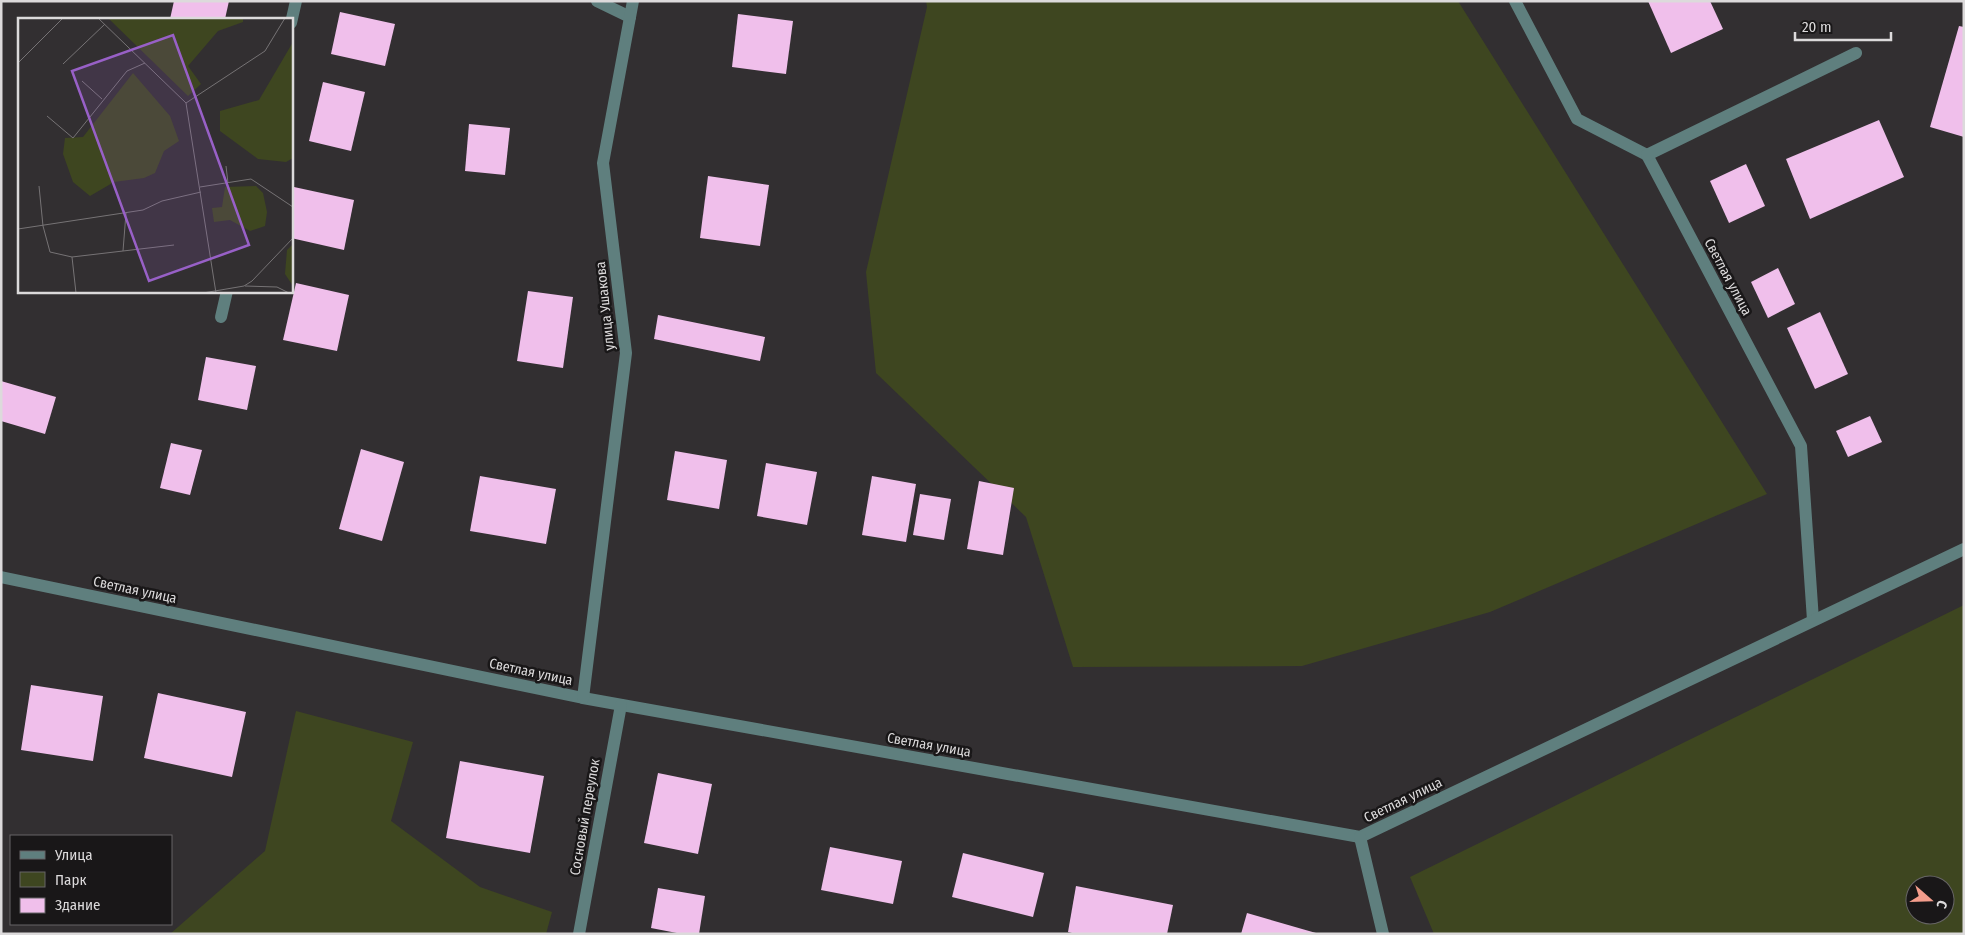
<svg xmlns="http://www.w3.org/2000/svg" width="1965" height="935" viewBox="0 0 1965 935" font-family="'Fira Sans Condensed',sans-serif">
  <rect width="100%" height="100%" fill="#322f31"/>
  <g fill="#3e4620" fill-rule="evenodd">
    <polygon points="926,1 1458,1 1767,494 1490,612 1302,666 1073,667 1026,517 876,373 866,272 927,7"/>
    <path d="M1964,605V934H1434L1410,877ZM1915,885H1945V915H1915Z"/>
    <polygon points="296,711 413,742 391,821 480,887 552,912 546,934 170,934 265,851"/>
  </g>
  <g fill="#f0bfeb">
    <polygon points="174,1 229,1 225,19 170,19"/>
    <polygon points="1648,1 1710,1 1723,29 1671,53"/>
    <polygon points="340,12 395,24 385,66 331,54"/>
    <polygon points="738,14 793,21 786,74 732,67"/>
    <polygon points="1959,26 1964,27 1964,137 1930,127"/>
    <polygon points="323,82 365,92 351,151 309,141"/>
    <polygon points="1879,120 1904,177 1810,219 1786,159"/>
    <polygon points="469,124 510,128 505,175 465,171"/>
    <polygon points="1746,164 1765,206 1729,223 1710,181"/>
    <polygon points="708,176 769,185 760,246 700,238"/>
    <polygon points="294,187 354,200 344,250 291,238 291,198"/>
    <polygon points="1778,268 1795,304 1768,318 1751,282"/>
    <polygon points="296,283 349,295 337,351 283,340"/>
    <polygon points="528,291 573,297 563,368 517,361"/>
    <polygon points="1820,312 1848,374 1815,389 1787,328"/>
    <polygon points="658,315 765,337 760,361 654,339"/>
    <polygon points="206,357 256,366 247,410 198,400"/>
    <polygon points="1,381 56,397 45,434 1,421"/>
    <polygon points="1870,416 1882,442 1848,457 1836,431"/>
    <polygon points="171,443 202,450 190,495 160,488"/>
    <polygon points="361,449 404,462 382,541 339,529"/>
    <polygon points="675,451 727,460 719,509 667,500"/>
    <polygon points="766,463 817,472 807,525 757,516"/>
    <polygon points="480,476 556,489 546,544 470,531"/>
    <polygon points="872,476 916,484 906,542 862,535"/>
    <polygon points="979,481 1014,488 1003,555 967,549"/>
    <polygon points="920,494 951,499 944,540 913,535"/>
    <polygon points="31,685 103,696 93,761 21,750"/>
    <polygon points="158,693 246,712 232,777 144,758"/>
    <polygon points="460,761 544,776 530,853 446,838"/>
    <polygon points="658,773 712,784 698,854 644,843"/>
    <polygon points="830,847 902,861 893,904 821,890"/>
    <polygon points="963,853 1044,873 1033,917 952,897"/>
    <polygon points="1076,886 1173,905 1167,934 1076,934 1068,932"/>
    <polygon points="658,888 705,896 699,934 682,934 651,928"/>
    <polygon points="1247,913 1316,933 1316,934 1241,934"/>
  </g>
  <g fill="none" stroke-linecap="round" stroke-linejoin="round">
    <g stroke="#5f7f7e" stroke-width="12">
      <polyline points="597,1 630,17"/>
      <polyline points="1515,1 1577,119 1647,155 1801,446 1813,620"/>
      <polyline points="291,23 296,1"/>
      <polyline points="1647,155 1856,53"/>
      <polyline points="221,317 227,291"/>
      <polyline points="1,577 583,698 1360,837 1964,549"/>
      <polyline points="583,698 626,353 603,163 633,1"/>
      <polyline points="1360,837 1383,934"/>
      <polyline points="579,934 621,705"/>
    </g>
  </g>
  <g text-anchor="middle" dominant-baseline="central" stroke-width="5" stroke-linejoin="round" paint-order="stroke">
    <g font-size="14" fill="#dcdadb" stroke="#191718">
      <text transform="translate(1728 277) rotate(62)">Светлая улица</text>
      <text transform="translate(605 306) rotate(-96)">улица Ушакова</text>
      <text transform="translate(135 590) rotate(12)">Светлая улица</text>
      <text transform="translate(531 672) rotate(12)">Светлая улица</text>
      <text transform="translate(929 745) rotate(10)">Светлая улица</text>
      <text transform="translate(1403 800) rotate(-26)">Светлая улица</text>
      <text transform="translate(585 817) rotate(-80)">Сосновый переулок</text>
    </g>
  </g>
  <g transform="translate(18 18)">
    <rect width="275" height="275" fill="#322f31"/>
    <path d="M90,0H225V4L200,13L170,48L183,66L170,78ZM275,24V140L268,144L240,141L202,113V93L241,82ZM115,55L152,98L161,123L146,133L137,155L126,160L96,164L72,178L55,164L45,136L47,120L65,119ZM238,168L245,175L249,194L247,208L232,213L212,202L196,204L194,190L204,189L207,169ZM275,226V268L267,256L269,232Z" fill="#3e4620"/>
    <path fill="none" stroke="#767375" stroke-width="1" d="M80,0L168,85L198,275M0,45L45,0M45,46L87,6M64,63L84,81M168,85L247,33L267,0M29,98L55,120L109,53L127,45M208,148L210,165M21,168L25,208L32,234L54,239L58,275M182,169L233,161L275,189M0,211L125,192L144,183L183,174M105,233L108,195M54,239L156,227M227,268L259,269L271,275M185,275L226,268L234,263L275,220"/>
    <path fill="#9860c7" fill-opacity="0.15" stroke="#9860c7" stroke-width="2.5" d="M155,17L231,227L131,263L54,53Z"/>
    <rect width="275" height="275" fill="none" stroke="#dcdadb" stroke-width="2.5"/>
  </g>
  <rect width="1965" height="935" fill="none" stroke="#dcdadb" stroke-width="5"/>
  <rect x="10" y="835" width="162" height="90" fill="#191718" stroke="#676566"/>
  <rect x="20" y="851" width="25" height="8" fill="#5f7f7e" stroke="#676566"/>
  <text x="55" y="860" font-size="15" fill="#dcdadb">Улица</text>
  <rect x="20" y="872" width="25" height="15" fill="#3e4620" stroke="#676566"/>
  <text x="55" y="885" font-size="15" fill="#dcdadb">Парк</text>
  <rect x="20" y="898" width="25" height="15" fill="#f0bfeb" stroke="#676566"/>
  <text x="55" y="910" font-size="15" fill="#dcdadb">Здание</text>
  <g transform="translate(1930 900) rotate(110)"><circle r="24" fill="#191718" stroke="#676566"/>
  <path d="M0-4L9 19L0 12L-9 19Z" fill="#f49d8c"/>
  <text y="-8" font-size="14" font-weight="bold" text-anchor="middle" fill="#dcdadb">С</text>
  </g>
  <path d="M1795 32v8h96v-8" fill="none" stroke="#dcdadb" stroke-width="2.5"/>
  <text x="1802" y="32" font-size="15" fill="#dcdadb" stroke="#191718" stroke-width="4" paint-order="stroke">20 m</text>
</svg>
